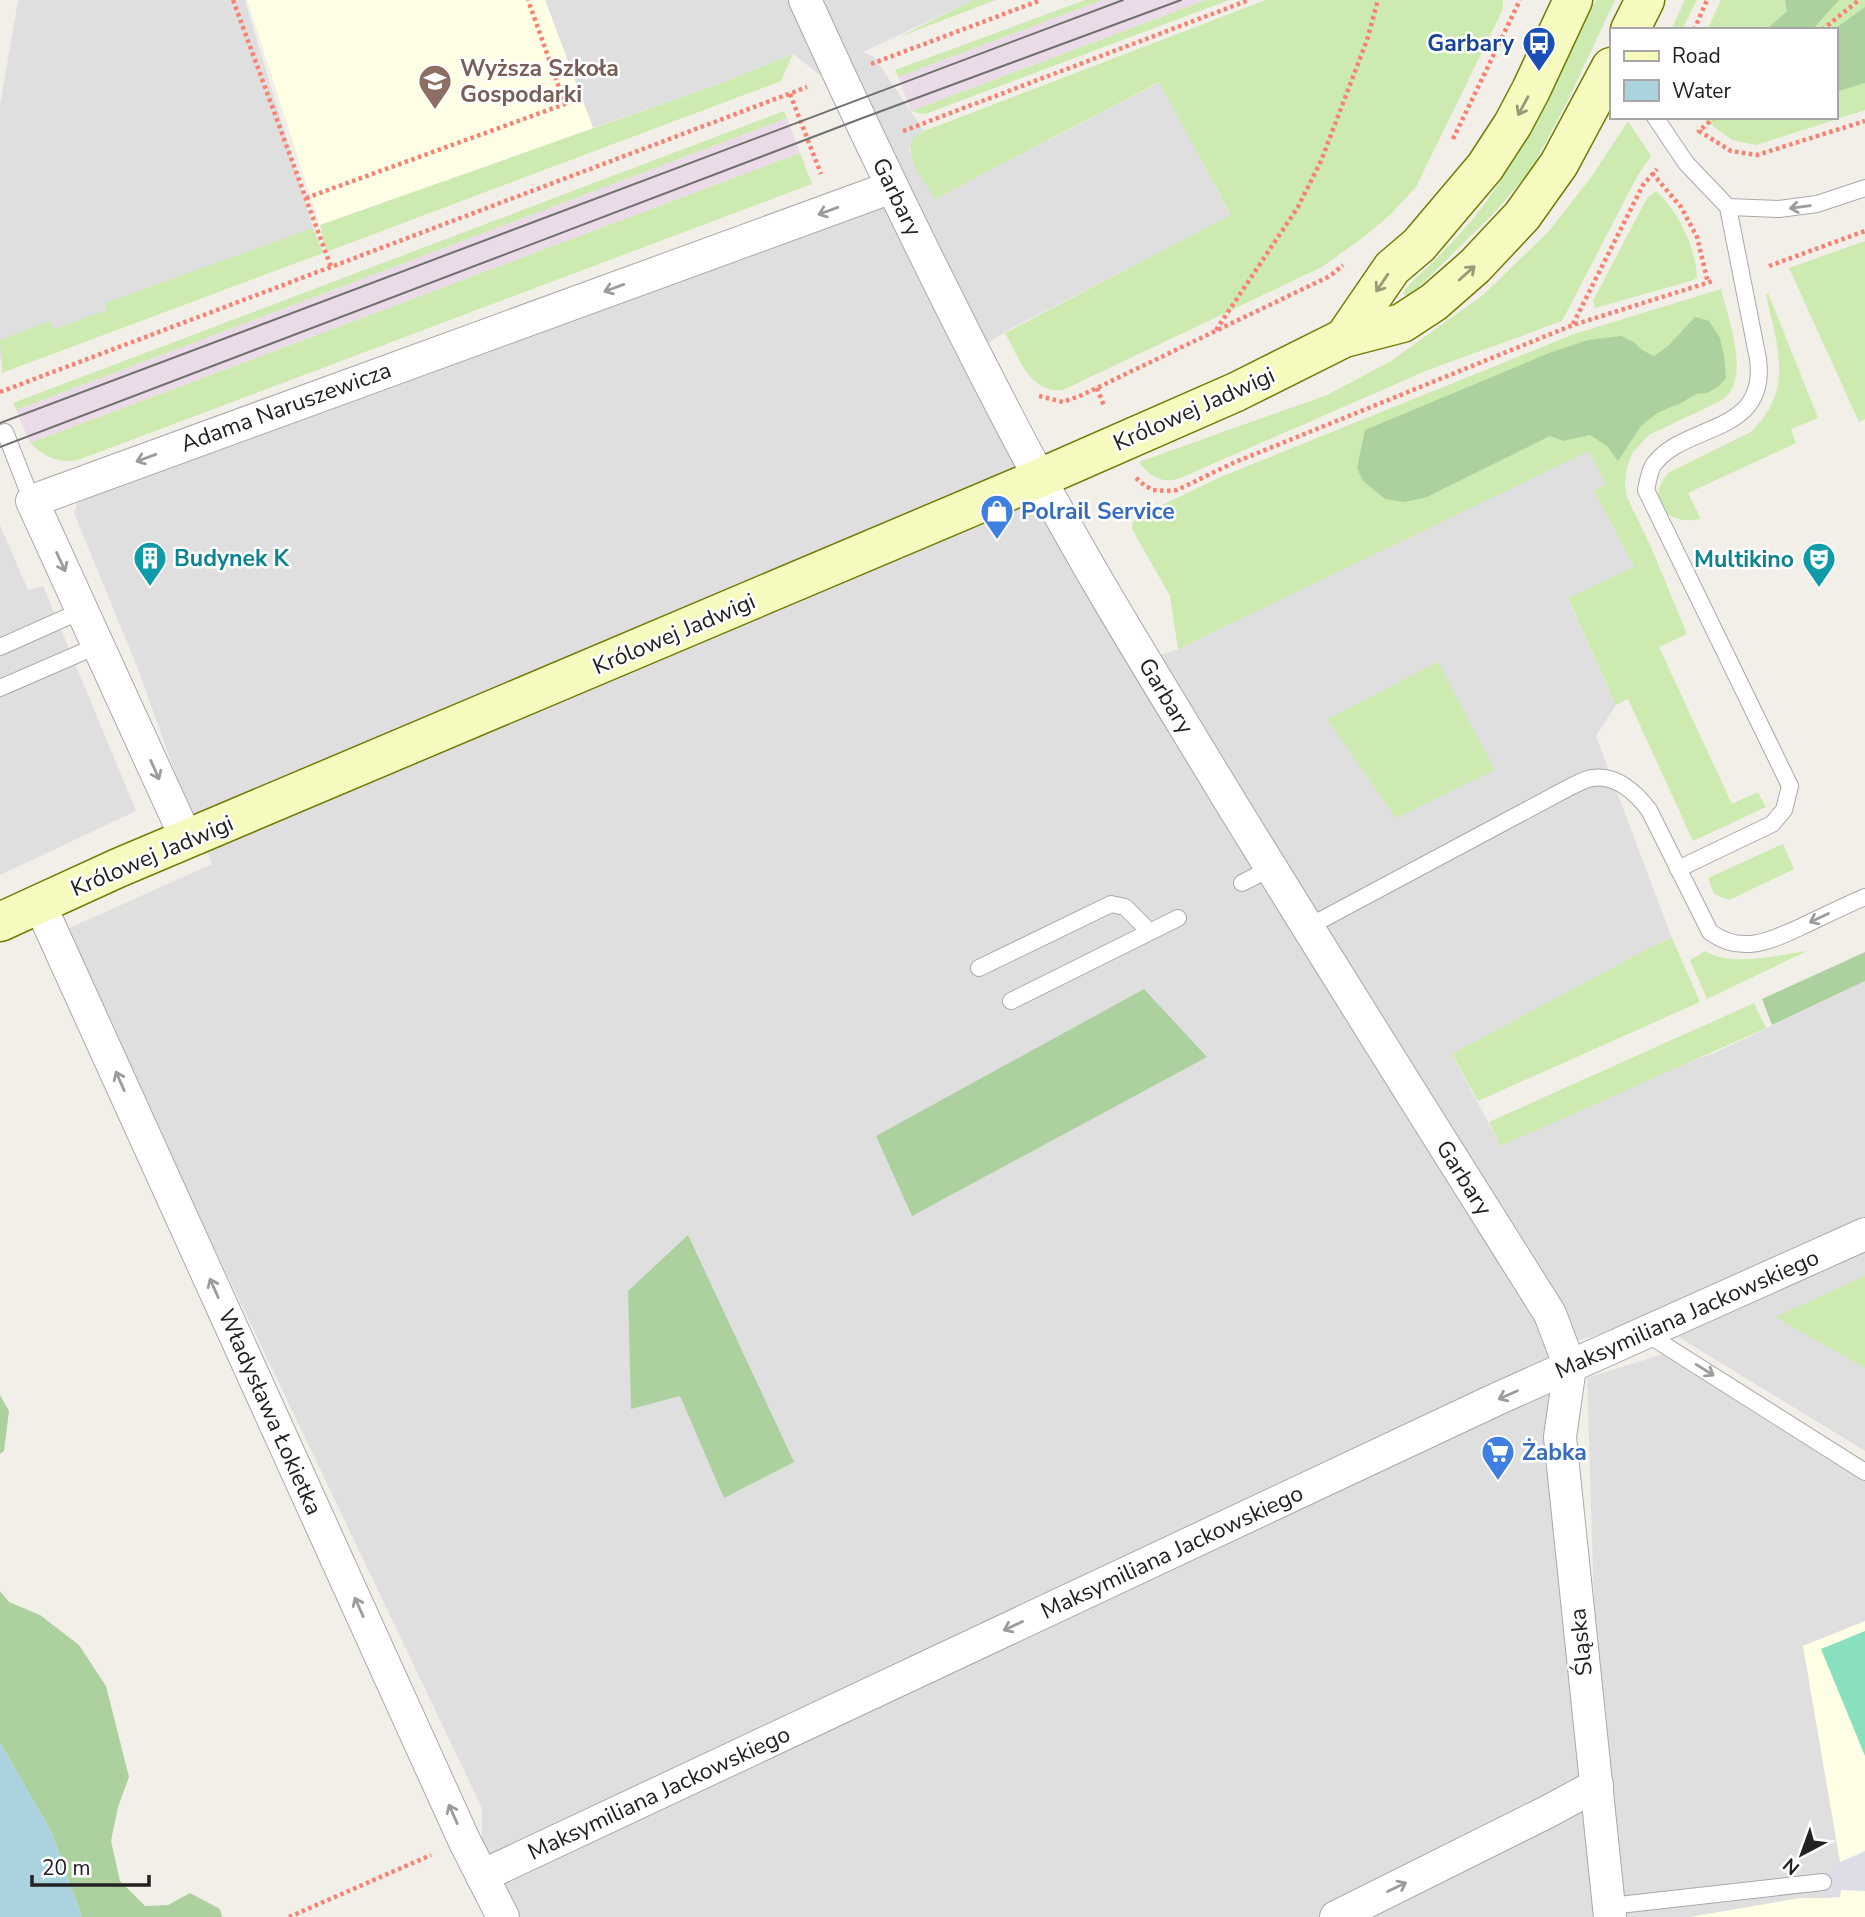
<svg xmlns="http://www.w3.org/2000/svg" width="1865" height="1917" viewBox="0 0 1865 1917" font-family="'Nunito Sans',sans-serif">
  <rect width="100%" height="100%" fill="#f2efe9"/>
  <g fill="#e0dfdf">
    <polygon points="18,0 245,0 313,228 0,359 0,106"/>
    <polygon points="545,0 973,0 863,52 874,57 924,131 917,135 909,149 912,158 935,199 1160,82 1231,216 1014,327 984,345 853,101 793,54 722,83 593,128"/>
    <polygon points="881,191 1140,653 1163,654 1178,649 1589,450 1607,484 1594,491 1634,567 1568,599 1616,705 1596,736 1672,938 1651,947 1452,1055 1501,1146 1675,1067 1717,1052 1865,981 1865,1451 1649,1319 1574,1342 1570,1367 1601,1831 1587,1378 1663,1354 1865,1481 1865,1917 503,1917 482,1876 482,1808 63,931 212,864 188,809 136,664 74,513 77,504 73,484"/>
    <polygon points="0,525 28,590 43,586 136,811 0,875"/>
  </g>
  <g fill="#ebdbe8">
    <polygon points="1102,0 1206,0 911,111 898,77"/>
    <polygon points="787,118 800,153 30,443 16,410"/>
  </g>
  <g fill="#ffffe5">
    <polygon points="247,0 545,0 593,128 320,225"/>
    <polygon points="1865,1621 1865,1917 1690,1917 1800,1898 1824,1898 1823,1877 1840,1862 1803,1646"/>
  </g>
  <g fill="#cdebb0">
    <polygon points="973,0 996,0 899,37"/>
    <polygon points="1085,0 1102,0 898,77 895,70"/>
    <polygon points="1206,0 1229,0 928,113 922,114 911,111"/>
    <path d="M1266,0H1503V9L1416,187L1390,215L1365,236L1322,267L1063,390C1030,394 1019,358 1005,333L1231,215L1159,82L935,199C926,183 903,157 913,138L924,131Z"/>
    <path d="M1596,0H1615L1569,98L1531,170L1493,214L1408,298L1403,293C1411,281 1423,272 1433,262C1451,243 1471,223 1486,202C1531,139 1562,69 1596,0Z"/>
    <polygon points="1685,0 1697,0 1682,30 1671,30"/>
    <polygon points="1721,0 1865,0 1865,110 1756,145 1732,140 1706,121 1703,117 1835,117 1835,30 1707,30"/>
    <polygon points="793,54 781,81 326,252 320,225 722,83"/>
    <polygon points="784,111 787,118 16,410 13,403"/>
    <path d="M1628,121L1651,156L1638,175L1562,321L1428,370L1178,479C1160,483 1150,477 1139,462L1327,395L1391,361L1483,295L1549,231L1592,176Z"/>
    <path d="M800,153L812,184L78,460C58,464 44,456 30,443Z"/>
    <path d="M1656,191C1679,213 1695,245 1697,277L1694,280L1595,308L1593,301L1647,198Z"/>
    <polygon points="313,228 323,253 2,373 0,340 50,321 54,329 107,310 105,303"/>
    <polygon points="1865,241 1865,419 1859,422 1789,268"/>
    <path d="M1721,289C1728,317 1752,381 1722,400L1649,435L1633,452L1627,467L1625,484L1627,497L1651,547L1687,634L1659,647L1732,804L1758,792L1766,807L1693,841L1628,699L1616,705L1568,598L1634,567L1594,491L1606,484L1589,451L1178,649L1170,596L1132,529V523L1139,516L1223,476L1574,334Z"/>
    <path d="M1768,293L1818,418L1791,429L1796,443L1688,493L1701,519C1668,526 1644,502 1668,473L1751,432C1795,389 1777,347 1766,294Z"/>
    <polygon points="1438,662 1495,770 1396,818 1327,719"/>
    <polygon points="1783,844 1794,869 1729,900 1714,894 1708,878"/>
    <polygon points="1672,938 1700,1002 1478,1101 1452,1054 1651,947"/>
    <path d="M1705,951C1734,968 1775,955 1807,951L1707,999L1690,960Z"/>
    <polygon points="1754,1003 1766,1028 1501,1146 1489,1122"/>
    <polygon points="1865,1276 1865,1368 1775,1317"/>
  </g>
  <g fill="#add19e">
    <polygon points="1785,0 1839,0 1812,30 1766,30 1787,11"/>
    <polygon points="1865,7 1865,83 1835,92 1835,30 1833,30"/>
    <polygon points="1695,317 1709,321 1720,338 1724,355 1726,378 1719,386 1707,393 1696,394 1681,403 1657,413 1641,426 1618,461 1607,446 1590,435 1563,441 1550,436 1427,497 1405,502 1385,499 1363,481 1357,468 1365,430 1549,353 1588,340 1621,336 1634,342 1642,350 1654,356 1668,346"/>
    <polygon points="1865,952 1865,981 1772,1025 1762,999"/>
    <polygon points="1144,989 1207,1057 912,1216 876,1136"/>
    <polygon points="688,1235 794,1462 724,1498 680,1396 631,1409 628,1291"/>
    <polygon points="0,1395 9,1411 4,1451 0,1454"/>
    <polygon points="0,1591 9,1602 40,1615 79,1645 106,1686 129,1777 118,1807 111,1841 120,1881 145,1906 168,1905 190,1893 220,1909 222,1917 82,1917 51,1831 0,1743"/>
  </g>
  <polygon fill="#88e0be" points="1865,1631 1865,1756 1821,1649"/>
  <polygon fill="#dddde8" points="1865,1851 1865,1891 1841,1890 1840,1897 1824,1898 1823,1877 1840,1862"/>
  <polygon fill="#aad3df" points="0,1743 51,1831 82,1917 0,1917"/>
  <g fill="none" stroke-linecap="round" stroke-linejoin="round">
    <defs>
      <g id="lane">
        <polyline points="1655,117 1686,163 1728,207 1779,209 1817,204 1865,188"/>
        <polyline points="0,434 5,432 32,501"/>
        <polyline points="0,647 83,610"/>
        <polyline points="0,688 99,645"/>
        <path d="M1678,869L1772,824L1784,810L1790,786L1646,490C1648,482 1649,471 1654,464C1686,422 1768,436 1758,359L1728,207"/>
        <polyline points="1242,883 1271,868"/>
        <path d="M1308,927L1570,787C1577,784 1585,779 1592,778C1617,774 1636,793 1649,810L1710,932C1744,957 1776,938 1809,923C1828,914 1846,905 1865,897"/>
        <polyline points="979,968 1111,904 1125,907 1149,931"/>
        <polyline points="1011,1001 1178,918"/>
        <polyline points="1647,1334 1865,1472"/>
        <polyline points="1610,1906 1823,1882"/>
      </g>
      <g id="street">
        <path d="M805,0C878,161 956,321 1039,477C1098,587 1164,692 1228,798C1334,971 1442,1142 1550,1314L1570,1367L1560,1437L1610,1917"/>
        <polyline points="187,840 32,501 892,187"/>
        <polyline points="40,905 464,1840 503,1917"/>
        <polyline points="482,1876 1497,1399 1865,1234"/>
        <polyline points="1336,1917 1547,1812 1597,1785"/>
      </g>
      <g id="secondary">
        <polyline points="1630,30 1645,0"/>
        <polyline points="1344,338 1392,268 1419,245 1485,167 1513,124 1531,90 1573,0"/>
        <polyline points="0,922 118,868 1040,478 1236,392 1344,338 1402,323 1434,302 1475,266 1522,216 1559,164 1611,67"/>
      </g>
    </defs>
    <use href="#lane" stroke="#a9a9a9" stroke-width="18"/>
    <use href="#street" stroke="#a9a9a9" stroke-width="34"/>
    <use href="#secondary" stroke="#707d05" stroke-width="41"/>
    <g stroke="#fa8072" stroke-width="4.5" stroke-dasharray="3.5 3.5" stroke-linecap="butt">
      <polyline points="233,0 331,267"/>
      <polyline points="1694,30 1707,0"/>
      <polyline points="1822,30 1859,0"/>
      <polyline points="871,64 1041,0"/>
      <polyline points="790,94 821,174"/>
      <polyline points="1715,117 1699,131 1731,151 1757,155 1865,121"/>
      <polyline points="903,131 1249,0"/>
      <polyline points="1453,139 1520,0"/>
      <polyline points="1652,173 1681,207 1697,237 1708,283"/>
      <polyline points="306,198 565,104 528,0"/>
      <polyline points="1769,266 1865,231"/>
      <polyline points="1573,324 1643,185 1657,169"/>
      <polyline points="1216,330 1298,207 1321,161 1367,40 1378,0"/>
      <polyline points="1097,388 1104,406"/>
      <polyline points="0,392 807,87"/>
      <polyline points="1039,396 1063,402 1082,395 1330,276 1343,265"/>
      <polyline points="1136,478 1144,485 1153,490 1166,491 1177,490 1233,463 1573,325 1713,281"/>
      <polyline points="289,1917 431,1855"/>
    </g>
    <use href="#lane" stroke="#fff" stroke-width="16"/>
    <use href="#street" stroke="#fff" stroke-width="32"/>
    <use href="#secondary" stroke="#f7fabf" stroke-width="38"/>
    <g stroke="#707070" stroke-width="2">
      <polyline points="0,423 1123,0"/>
      <polyline points="0,447 860,119 1181,0"/>
    </g>
  </g>
  <defs><path id="oneway-shaft" d="M-6 0H5M1.5-3L5.5 0L1.5 3" fill="none" stroke-width="1.6" stroke-linecap="round" stroke-linejoin="round" transform="scale(1.75)"/></defs>
  <g stroke="#979978">
    <use href="#oneway-shaft" transform="translate(1523 106) rotate(118)"/>
    <use href="#oneway-shaft" transform="translate(1467 273) rotate(-42)"/>
    <use href="#oneway-shaft" transform="translate(1382 283) rotate(124)"/>
  </g>
  <g stroke="#9c9c9c">
    <use href="#oneway-shaft" transform="translate(1800 207) rotate(172)"/>
    <use href="#oneway-shaft" transform="translate(828 211) rotate(160)"/>
    <use href="#oneway-shaft" transform="translate(614 288) rotate(160)"/>
    <use href="#oneway-shaft" transform="translate(146 458) rotate(160)"/>
    <use href="#oneway-shaft" transform="translate(61 562) rotate(65)"/>
    <use href="#oneway-shaft" transform="translate(155 770) rotate(66)"/>
    <use href="#oneway-shaft" transform="translate(1819 918) rotate(155)"/>
    <use href="#oneway-shaft" transform="translate(120 1081) rotate(-114)"/>
    <use href="#oneway-shaft" transform="translate(214 1288) rotate(-114)"/>
    <use href="#oneway-shaft" transform="translate(1705 1370) rotate(32)"/>
    <use href="#oneway-shaft" transform="translate(1508 1395) rotate(156)"/>
    <use href="#oneway-shaft" transform="translate(359 1607) rotate(-114)"/>
    <use href="#oneway-shaft" transform="translate(1013 1626) rotate(155)"/>
    <use href="#oneway-shaft" transform="translate(453 1814) rotate(-114)"/>
    <use href="#oneway-shaft" transform="translate(1397 1887) rotate(-26)"/>
  </g>
  <defs>
    <symbol id="bus-pin" viewBox="-11 -11 22 30"><path d="M0 17L-7.5 6A9.5 9.5 0 1 1 7.5 6Z" fill="#1a4fb4" stroke="#fff"/><path d="M-5-6H5V4H4V6H2V4H-2V6H-4V4H-5ZM-3.5-4V0h7V-4ZM-3.5 1.2v1.5H-2V1.2ZM2 1.2v1.5H3.5V1.2Z" fill="#fff"/></symbol>
    <symbol id="university-pin" viewBox="-11 -11 22 30"><path d="M0 17L-7.5 6A9.5 9.5 0 1 1 7.5 6Z" fill="#8d6e63" stroke="#fff"/><path d="M0-5L7-2L0 1L-7-2ZM-4 1L0 2.5L4 1V4Q0 6-4 4Z" fill="#fff"/></symbol>
    <symbol id="shop-pin" viewBox="-11 -11 22 30"><path d="M0 17L-7.5 6A9.5 9.5 0 1 1 7.5 6Z" fill="#3f7fe0" stroke="#fff"/><path d="M-5-2.5h2.3a2.7 3.5 0 0 1 5.4 0H5L5.5 6h-11ZM-1.5-2.5h3a1.5 2.3 0 0 0-3 0Z" fill="#fff"/></symbol>
    <symbol id="building-pin" viewBox="-11 -11 22 30"><path d="M0 17L-7.5 6A9.5 9.5 0 1 1 7.5 6Z" fill="#0f9aa8" stroke="#fff"/><path d="M-4-6H4V6H1V3H-1V6H-4ZM-2.5-4.3h1.7v1.8h-1.7ZM.8-4.3h1.7v1.8H.8ZM-2.5-1h1.7V.8h-1.7ZM.8-1h1.7V.8H.8Z" fill="#fff"/></symbol>
    <symbol id="theatre-pin" viewBox="-11 -11 22 30"><path d="M0 17L-7.5 6A9.5 9.5 0 1 1 7.5 6Z" fill="#0f9aa8" stroke="#fff"/><path d="M-5-5.5Q0-4 5-5.5V0Q5 5 0 6Q-5 5-5 0ZM-3.3-2.5H-1v1.5H-3.3ZM1-2.5H3.3v1.5H1ZM-2.8 1Q0 5.5 2.8 1Z" fill="#fff"/></symbol>
    <symbol id="supermarket-pin" viewBox="-11 -11 22 30"><path d="M0 17L-7.5 6A9.5 9.5 0 1 1 7.5 6Z" fill="#3f7fe0" stroke="#fff"/><path d="M-6-5.5h2.5l.6 2H6L4.5 2H-2.5L-4.4-4H-6ZM-1.5 3.2a1.3 1.3 0 1 0 .1 0ZM3 3.2a1.3 1.3 0 1 0 .1 0Z" fill="#fff"/></symbol>
  </defs>
  <g fill-rule="evenodd">
    <use href="#bus-pin" x="1520" y="24" width="38" height="52"/>
    <use href="#university-pin" x="416" y="62" width="38" height="52"/>
    <use href="#shop-pin" x="978" y="492" width="38" height="52"/>
    <use href="#building-pin" x="131" y="539" width="38" height="52"/>
    <use href="#theatre-pin" x="1800" y="540" width="38" height="52"/>
    <use href="#supermarket-pin" x="1479" y="1433" width="38" height="52"/>
  </g>
  <g text-anchor="middle" dominant-baseline="central" stroke-width="5" stroke-linejoin="round" paint-order="stroke">
    <g font-size="23" font-weight="bold" fill="#164399" stroke="#fff" text-anchor="end">
      <text x="1514" y="43">Garbary</text>
    </g>
    <g font-size="23" font-weight="bold" fill="#785e54" stroke="#fff" text-anchor="start">
      <text x="460" y="68">Wyższa Szkoła<tspan x="460" dy="26">Gospodarki</tspan></text>
    </g>
    <g font-size="23" fill="#222" stroke="#fff">
      <text transform="translate(897 197) rotate(64)">Garbary</text>
      <text transform="translate(286 407) rotate(-20)">Adama Naruszewicza</text>
      <text transform="translate(1194 409) rotate(-24)">Królowej Jadwigi</text>
      <text transform="translate(674 634) rotate(-23)">Królowej Jadwigi</text>
      <text transform="translate(1166 696) rotate(59)">Garbary</text>
      <text transform="translate(152 856) rotate(-23)">Królowej Jadwigi</text>
      <text transform="translate(1464 1178) rotate(58)">Garbary</text>
      <text transform="translate(1687 1314) rotate(-24)">Maksymiliana Jackowskiego</text>
      <text transform="translate(270 1412) rotate(66)">Władysława Łokietka</text>
      <text transform="translate(1172 1552) rotate(-25)">Maksymiliana Jackowskiego</text>
      <text transform="translate(1581 1642) rotate(-96)">Śląska</text>
      <text transform="translate(659 1793) rotate(-25)">Maksymiliana Jackowskiego</text>
    </g>
    <g font-size="23" font-weight="bold" fill="#366cbe" stroke="#fff" text-anchor="start">
      <text x="1021" y="511">Polrail Service</text>
      <text x="1522" y="1452">Żabka</text>
    </g>
    <g font-size="23" font-weight="bold" fill="#0d838f" stroke="#fff" text-anchor="start">
      <text x="174" y="558">Budynek K</text>
      <text x="1794" y="559" text-anchor="end">Multikino</text>
    </g>
  </g>
  <rect x="1610" y="28" width="228" height="91" fill="#ffffff" stroke="#a7a7a7" stroke-width="2"/>
  <rect x="1624" y="51" width="35" height="10" fill="#f7fabf" stroke="#a7a7a7" stroke-width="2"/>
  <text x="1672" y="63" font-size="21" fill="#222222">Road</text>
  <rect x="1624" y="80" width="35" height="21" fill="#aad3df" stroke="#a7a7a7" stroke-width="2"/>
  <text x="1672" y="98" font-size="21" fill="#222222">Water</text>
  <g transform="translate(1802 1854) rotate(221)" stroke="#ffffff" stroke-width="5" paint-order="stroke">
  <path d="M0-5L12 26L0 18L-12 26Z" fill="#222222"/>
  <text y="-10" font-size="19" font-weight="bold" text-anchor="middle" fill="#222222">N</text>
  </g>
  <path d="M32 1875v10h117v-10" fill="none" stroke="#222222" stroke-width="3.5"/>
  <text x="42" y="1875" font-size="21" fill="#222222" stroke="#ffffff" stroke-width="5" paint-order="stroke">20 m</text>
</svg>
